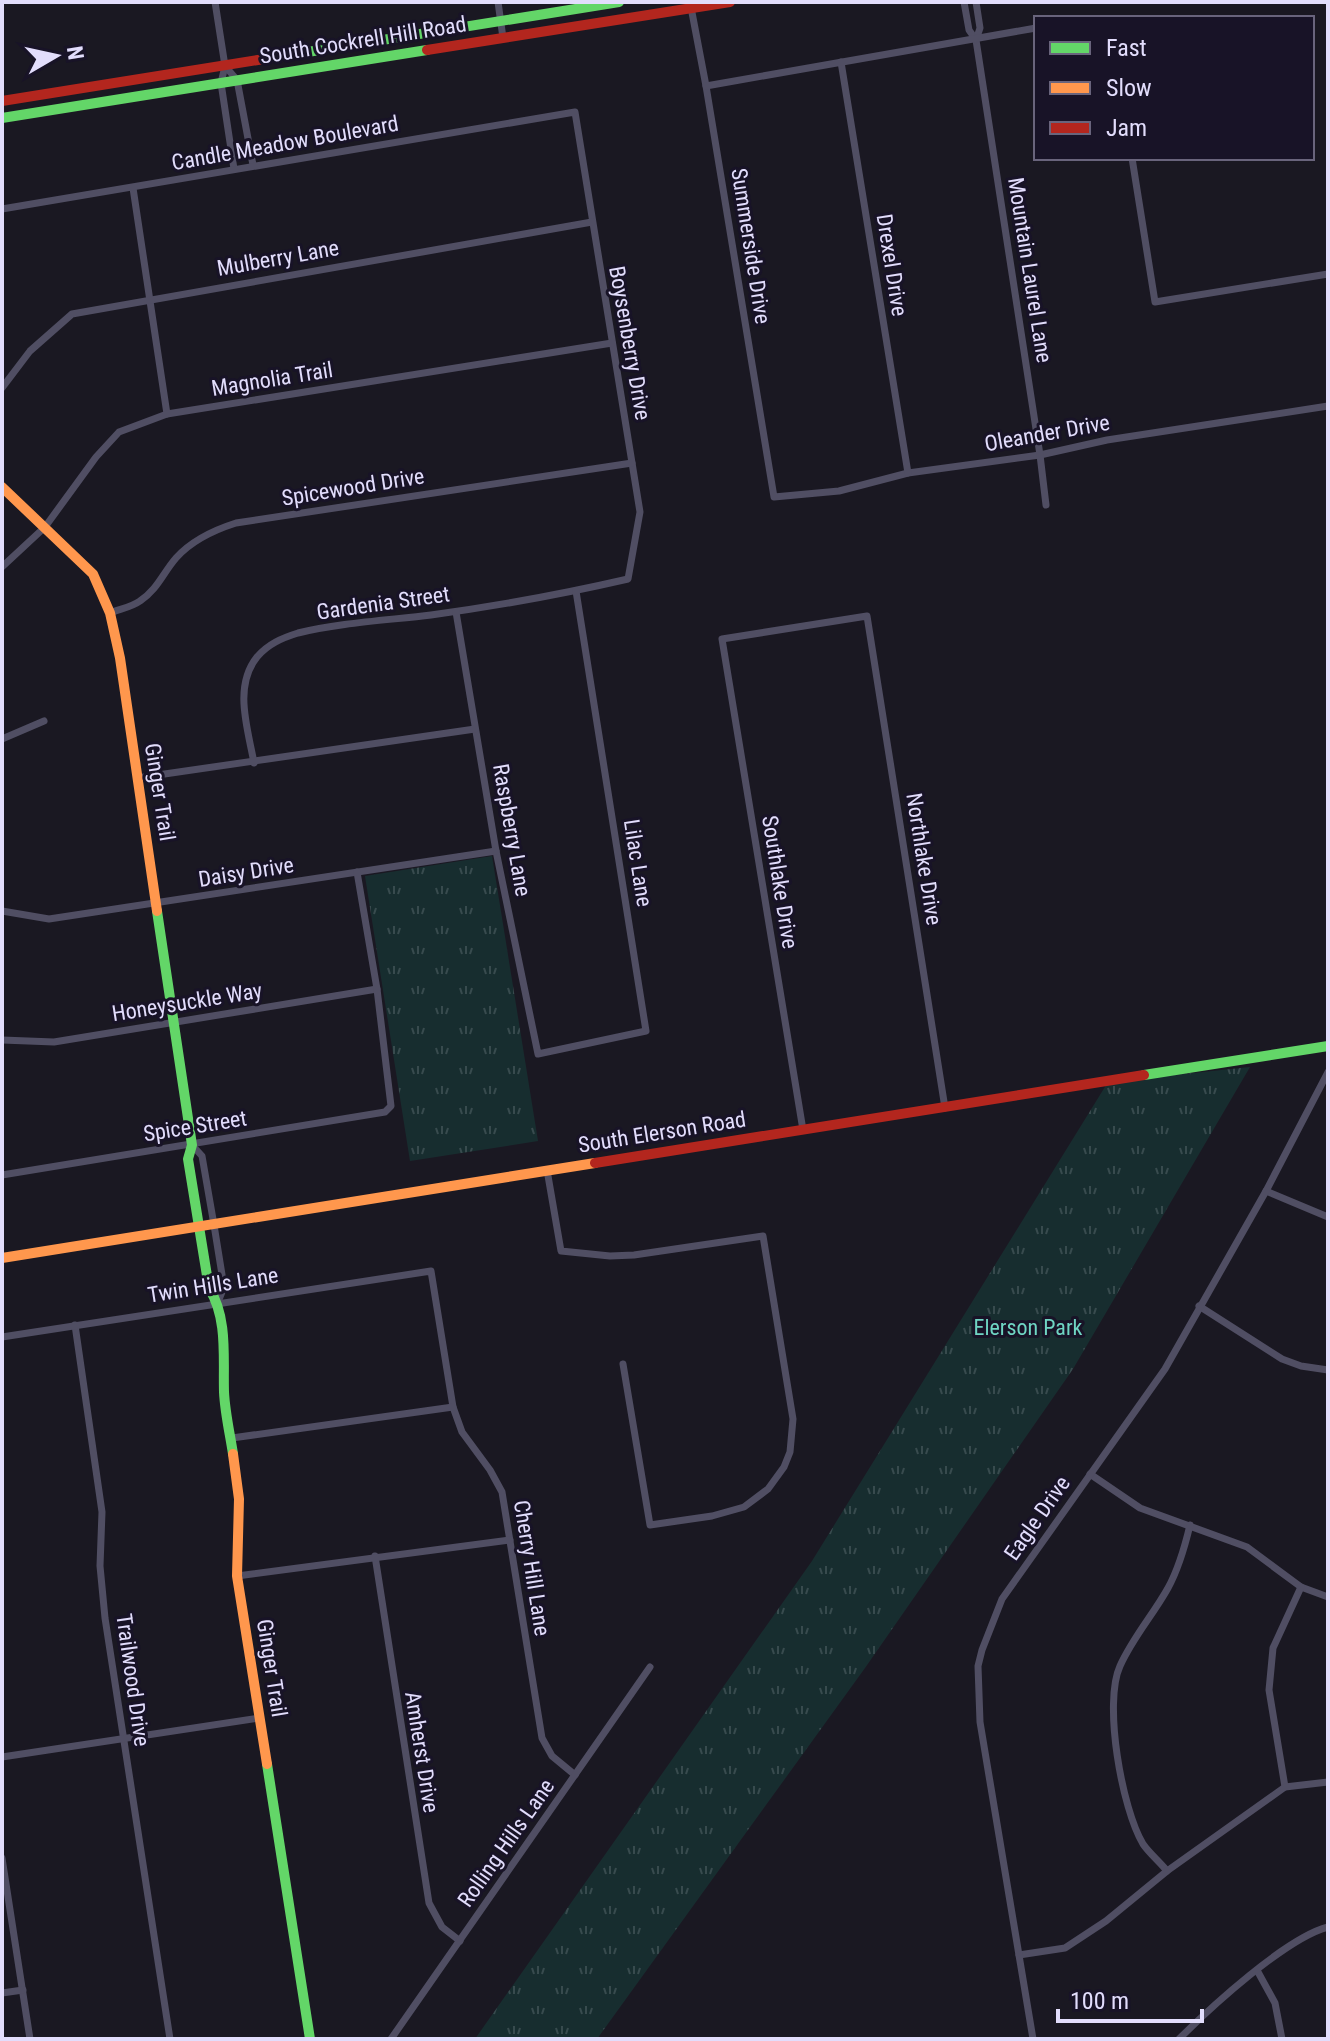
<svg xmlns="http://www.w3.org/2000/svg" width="1330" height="2041" viewBox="0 0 1330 2041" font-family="'Roboto Condensed',sans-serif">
  <defs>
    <pattern id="park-tufts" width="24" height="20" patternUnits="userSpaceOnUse" patternTransform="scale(2)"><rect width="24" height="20" fill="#172d2f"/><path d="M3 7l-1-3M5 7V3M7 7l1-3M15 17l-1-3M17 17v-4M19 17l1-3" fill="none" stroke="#384b4e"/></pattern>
  </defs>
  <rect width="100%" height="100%" fill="#1a1822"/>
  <g fill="url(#park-tufts)">
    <polygon points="492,856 538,1141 410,1161 365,876"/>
    <polygon points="1250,1067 1073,1369 865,1668 597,2039 475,2039 812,1561 1108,1082"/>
  </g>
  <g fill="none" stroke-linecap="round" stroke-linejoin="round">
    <g stroke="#504e63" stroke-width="7">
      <polyline points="215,2 225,66 221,83 234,169"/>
      <polyline points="498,2 503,38"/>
      <polyline points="690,2 706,86 774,497 839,491 908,473 1040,455 1107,440 1328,406"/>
      <polyline points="964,2 969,30 976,40 1040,455 1046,505"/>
      <polyline points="976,40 980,28 976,2"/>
      <polyline points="841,62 908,473"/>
      <polyline points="225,66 237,80 253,165"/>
      <polyline points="706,86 1036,28"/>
      <polyline points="1132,158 1155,302 1328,274"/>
      <polyline points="133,188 167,414"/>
      <path d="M2,209L575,112L640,512L628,579C563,594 497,606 431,615C390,620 337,623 298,633C282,638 268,644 257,657C233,687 248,729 254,763"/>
      <polyline points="2,388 30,351 72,314 592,222"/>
      <polyline points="2,567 45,527 96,457 119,432 167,414 612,343"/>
      <polyline points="456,612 496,851 538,1054 646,1031 576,591"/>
      <path d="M110,613C120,609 132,607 140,601C157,590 163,573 176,558C192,540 214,530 236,523L632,463"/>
      <polyline points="2,739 44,721"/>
      <polyline points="137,778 475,729"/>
      <polyline points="2,911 49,919 496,851"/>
      <polyline points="2,1040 54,1042 377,989"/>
      <polyline points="803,1130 722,639 867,616 945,1108"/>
      <polyline points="192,1145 202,1156 214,1225 224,1287 218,1302"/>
      <polyline points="547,1170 561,1251 610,1256 634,1255 763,1236 793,1419 790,1452 784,1467 768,1489 744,1507 712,1516 650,1525 623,1364"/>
      <polyline points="2,1175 385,1112 391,1106 377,989 357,872"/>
      <polyline points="1266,1191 1328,1217"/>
      <polyline points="1199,1306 1282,1359 1301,1366 1328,1370"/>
      <polyline points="75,1325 102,1512 100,1566 105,1618 170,2039"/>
      <polyline points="2,1337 431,1271 453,1407 462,1432 490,1470 502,1492 542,1738 552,1756 575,1775"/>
      <polyline points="232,1438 453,1407"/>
      <polyline points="1090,1474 1140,1508 1247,1547 1301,1587 1328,1597"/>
      <polyline points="375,1556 429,1903 442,1927 460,1941"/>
      <polyline points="237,1576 510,1540"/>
      <polyline points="2,1757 259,1718"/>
      <polyline points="1285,1787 1269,1690 1273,1648 1301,1587"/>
      <polyline points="2,1858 30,2039"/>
      <path d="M1167,1871C1160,1862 1149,1853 1143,1844C1122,1809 1103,1703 1120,1666C1133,1637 1153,1615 1168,1588C1179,1568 1185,1546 1190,1525"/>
      <polyline points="1019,1955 1065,1948 1106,1921 1167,1871 1285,1787 1328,1782"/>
      <polyline points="1258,1972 1275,2003 1282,2039"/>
      <polyline points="2,1993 23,1990"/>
      <polyline points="391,2039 650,1667"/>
      <polyline points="1033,2039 980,1722 978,1666 982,1650 1002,1599 1165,1369 1266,1191 1328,1072"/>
      <path d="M1179,2039C1211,2007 1286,1938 1328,1927"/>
    </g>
    <g stroke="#63d668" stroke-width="10">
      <polyline points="295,54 619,2"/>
      <polyline points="2,118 427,50"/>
      <path d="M157,911L192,1145L188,1159L209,1288C228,1318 223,1358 224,1392C225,1413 230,1434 233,1454"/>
      <polyline points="1144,1075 1328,1046"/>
      <polyline points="267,1764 310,2039"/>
    </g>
    <g stroke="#ff974d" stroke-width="10">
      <polyline points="2,487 93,574 110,613 120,658 157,911"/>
      <polyline points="2,1258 595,1163"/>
      <polyline points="233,1454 239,1499 237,1576 267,1764"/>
    </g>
    <g stroke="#b3261e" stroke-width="10">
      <polyline points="427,50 730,2"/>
      <polyline points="2,101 295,54"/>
      <polyline points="595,1163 1144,1075"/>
    </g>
  </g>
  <g text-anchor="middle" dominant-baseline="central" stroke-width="6" stroke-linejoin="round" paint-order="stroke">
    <g font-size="22" fill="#e2ddfc" stroke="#181327">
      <text transform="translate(363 40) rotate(-9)">South Cockrell Hill Road</text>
      <text transform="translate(285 143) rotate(-10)">Candle Meadow Boulevard</text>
      <text transform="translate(751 246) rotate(81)">Summerside Drive</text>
      <text transform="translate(278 258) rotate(-10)">Mulberry Lane</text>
      <text transform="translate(892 265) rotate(81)">Drexel Drive</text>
      <text transform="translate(1030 270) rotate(81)">Mountain Laurel Lane</text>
      <text transform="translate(630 343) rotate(80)">Boysenberry Drive</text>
      <text transform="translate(272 379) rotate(-9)">Magnolia Trail</text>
      <text transform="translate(1047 433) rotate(-10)">Oleander Drive</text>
      <text transform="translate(353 487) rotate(-9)">Spicewood Drive</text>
      <text transform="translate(383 603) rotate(-8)">Gardenia Street</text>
      <text transform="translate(160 792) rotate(81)">Ginger Trail</text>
      <text transform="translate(512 830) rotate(80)">Raspberry Lane</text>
      <text transform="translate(924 859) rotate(81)">Northlake Drive</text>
      <text transform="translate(638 863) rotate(81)">Lilac Lane</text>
      <text transform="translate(246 872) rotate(-9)">Daisy Drive</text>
      <text transform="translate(780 882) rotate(81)">Southlake Drive</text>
      <text transform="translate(187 1002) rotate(-9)">Honeysuckle Way</text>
      <text transform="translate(195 1126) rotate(-9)">Spice Street</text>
      <text transform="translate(662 1132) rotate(-9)">South Elerson Road</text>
      <text transform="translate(213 1285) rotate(-9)">Twin Hills Lane</text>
      <text transform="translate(1037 1518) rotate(-55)">Eagle Drive</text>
      <text transform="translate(532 1568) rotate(81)">Cherry Hill Lane</text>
      <text transform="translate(272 1668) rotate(81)">Ginger Trail</text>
      <text transform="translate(133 1680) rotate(82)">Trailwood Drive</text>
      <text transform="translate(422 1752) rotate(81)">Amherst Drive</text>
      <text transform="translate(506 1843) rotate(-55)">Rolling Hills Lane</text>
    </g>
    <g font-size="22" fill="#6fd5c3" stroke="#181327">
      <text x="1028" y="1327">Elerson Park</text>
    </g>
  </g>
  <rect width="1330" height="2041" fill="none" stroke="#e2ddfc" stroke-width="8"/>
  <rect x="1034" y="16" width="280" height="144" fill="#181327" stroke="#69647c" stroke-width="2"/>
  <rect x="1050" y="42" width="40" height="12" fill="#63d668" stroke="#69647c" stroke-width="2"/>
  <text x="1106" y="56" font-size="24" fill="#e2ddfc">Fast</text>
  <rect x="1050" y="82" width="40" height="12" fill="#ff974d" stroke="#69647c" stroke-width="2"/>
  <text x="1106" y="96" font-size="24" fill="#e2ddfc">Slow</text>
  <rect x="1050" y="122" width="40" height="12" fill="#b3261e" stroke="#69647c" stroke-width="2"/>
  <text x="1106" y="136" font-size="24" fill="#e2ddfc">Jam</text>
  <g transform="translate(56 56) rotate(81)" stroke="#181327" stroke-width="6" paint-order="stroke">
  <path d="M0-6L14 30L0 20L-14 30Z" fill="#e2ddfc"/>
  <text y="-12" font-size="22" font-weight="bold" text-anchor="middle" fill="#e2ddfc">N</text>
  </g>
  <path d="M1058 2009v12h144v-12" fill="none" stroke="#e2ddfc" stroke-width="4"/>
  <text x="1070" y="2009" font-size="24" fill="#e2ddfc" stroke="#181327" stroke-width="6" paint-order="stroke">100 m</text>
</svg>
